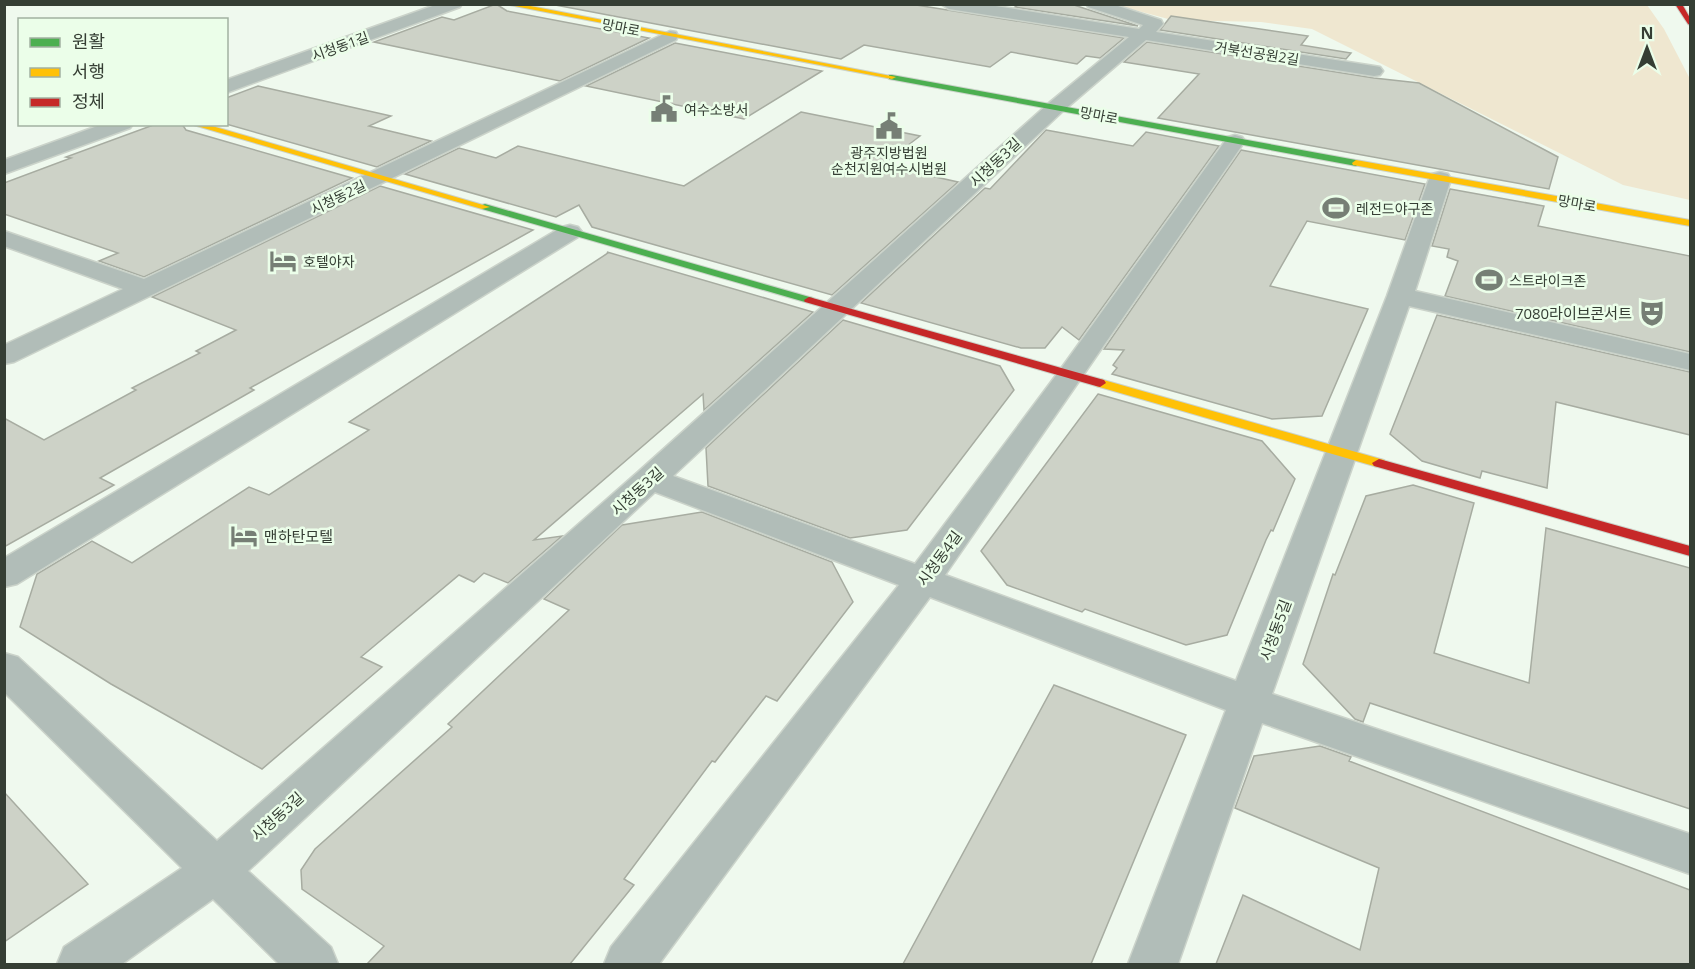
<svg xmlns="http://www.w3.org/2000/svg" width="1695" height="969" viewBox="0 0 1695 969" font-family="'Open Sans','Noto Sans KR',sans-serif">
  <rect width="100%" height="100%" fill="#eff9ee"/>
  <polygon fill="#efe7d0" points="1116,5 1647,5 1664,29 1690,79 1690,200 1623,185 1312,29 1261,22 1172,20"/>
  <g fill="#cdd2c7" stroke="#a7aca1" stroke-width="1.5">
    <polygon points="496,4 507,11 649,38 560,81 374,42 442,17 454,20"/>
    <polygon points="550,4 910,4 1124,38 1100,58 1086,56 1077,64 1011,52 990,67 864,45 841,59"/>
    <polygon points="1019,4 1071,4 1138,26 1015,7"/>
    <polygon points="1171,16 1308,36 1301,45 1351,53 1346,59 1160,30"/>
    <polygon points="1147,42 1374,78 1419,83 1558,157 1549,189 1158,118 1199,74 1124,62"/>
    <polygon points="675,43 822,71 744,119 586,86"/>
    <polygon points="258,86 391,116 369,126 431,141 377,167 226,124 226,98"/>
    <polygon points="801,112 920,136 882,165 958,182 832,295 592,227 579,205 556,217 405,174 459,148 496,158 518,146 684,186"/>
    <polygon points="156,124 182,124 186,130 352,178 144,277 99,261 118,253 4,214 4,183 71,158 66,157"/>
    <polygon points="1046,130 1133,146 1146,132 1219,146 1079,340 1062,327 1045,348 1021,348 861,303 985,188 990,189"/>
    <polygon points="1241,150 1425,184 1405,240 1307,221 1270,286 1368,309 1322,416 1272,419 1112,374 1117,368 1113,365 1124,350 1104,349"/>
    <polygon points="380,186 533,230 250,388 254,390 100,478 114,485 4,547 4,418 44,440 136,390 132,388 200,353 196,351 236,330 152,297"/>
    <polygon points="1450,189 1544,206 1538,226 1690,256 1690,352 1445,296 1458,261 1447,257 1449,249 1432,246"/>
    <polygon points="607,252 813,312 704,410 703,394 534,540 562,536 508,583 484,573 474,582 459,575 361,657 382,667 262,769 111,684 20,627 37,574 92,541 132,563 249,487 269,495 369,430 349,422 608,253"/>
    <polygon points="1437,315 1690,372 1690,435 1556,402 1547,488 1482,471 1480,478 1422,461 1390,434"/>
    <polygon points="843,320 1000,366 1014,390 907,530 850,538 708,486 706,448"/>
    <polygon points="1098,394 1262,441 1295,479 1273,531 1271,530 1266,540 1227,635 1186,645 1085,609 1082,612 1007,585 981,551"/>
    <polygon points="1413,485 1474,503 1434,653 1529,683 1546,528 1690,568 1690,809 1370,703 1363,722 1355,719 1303,664 1333,574 1335,575 1366,496"/>
    <polygon points="702,512 832,562 853,602 777,701 766,696 715,762 712,761 624,879 634,885 570,964 367,964 384,946 302,889 301,870 315,849 452,727 448,724 569,610 544,599 622,525"/>
    <polygon points="1054,685 1186,735 1091,964 903,964"/>
    <polygon points="1320,746 1351,757 1349,761 1690,890 1690,964 1216,964 1243,895 1360,950 1379,868 1235,808 1254,756"/>
    <polygon points="4,792 88,884 4,942"/>
  </g>
  <g fill="none" stroke-linecap="round" stroke-linejoin="round">
    <defs>
      <g id="street">
        <polygon points="438,4 462,4 460,7 226,93 226,80"/>
        <polygon points="941,4 983,4 1139,29 1143,25 1088,7 1086,4 1112,4 1161,20 1163,24 1156,32 1374,66 1380,67 1383,71 1380,75 1374,76 1146,40 1063,111 673,476 915,564 1060,370 1228,137 1235,135 1242,137 1245,141 945,575 1236,681 1387,296 1429,179 1432,174 1440,172 1448,174 1451,179 1415,291 1690,354 1690,370 1409,306 1272,694 1690,834 1690,874 1262,723 1178,964 1128,964 1226,710 930,597 659,964 604,964 611,947 899,585 655,492 248,871 331,947 338,964 279,964 213,899 122,964 57,964 64,947 182,868 4,692 4,653 18,657 217,841 638,472 1049,103 1129,37 949,9"/>
        <polygon points="670,31 676,32 678,36 676,40 14,362 4,364 4,345 123,289 4,246 4,231 144,279"/>
        <polygon points="103,124 133,124 130,128 4,174 4,160"/>
        <polygon points="570,225 578,227 582,232 578,237 17,584 4,587 4,558 562,227"/>
      </g>
      <g id="fast">
        <polygon points="892,75 1356,160 1360,163 1356,166 889,79 889,75"/>
        <polygon points="485,204 813,298 814,300 813,302 805,302 482,209 482,205"/>
      </g>
      <g id="slow">
        <polygon points="504,4 520,4 896,77 892,79"/>
        <polygon points="190,124 205,124 490,207 482,209"/>
        <polygon points="1356,160 1690,220 1690,226 1353,165 1352,163"/>
        <polygon points="1100,379 1384,460 1386,463 1379,467 1374,466 1096,386 1094,383"/>
      </g>
      <g id="jam">
        <polygon points="1675,4 1682,4 1690,18 1690,25 1688,24"/>
        <polygon points="809,297 1104,380 1106,383 1100,387 1096,386 805,302 804,300"/>
        <polygon points="1379,459 1690,546 1690,556 1374,466 1372,463"/>
      </g>
    </defs>
    <use href="#street" stroke="#cbd3ca" stroke-width="3"/>
    <use href="#fast" stroke="#cbd3ca" stroke-width="2"/>
    <use href="#slow" stroke="#cbd3ca" stroke-width="2"/>
    <use href="#jam" stroke="#cbd3ca" stroke-width="2"/>
    <use href="#street" fill="#b1bdb8" fill-rule="evenodd"/>
    <use href="#fast" fill="#4caf50" fill-rule="evenodd"/>
    <use href="#slow" fill="#ffc107" fill-rule="evenodd"/>
    <use href="#jam" fill="#c62828" fill-rule="evenodd"/>
  </g>
  <defs>
    <symbol id="civic-bare" viewBox="-9 -9 18 18"><path d="M-.6-6.5H3V-4.5H.6V-3L4-1V1h2V6H-6V1h2V-1L-.6-3ZM-1.2 2.5V6h2.4V2.5Z" fill="#767f75" stroke="#ebfee9" stroke-width="2.5" paint-order="stroke"/></symbol>
    <symbol id="stadium-bare" viewBox="-9 -9 18 18"><path d="M0-5a6.5 5 0 1 0 0 10a6.5 5 0 1 0 0-10ZM-3.5-1.8h7v3.6h-7Z" fill="#767f75" stroke="#ebfee9" stroke-width="2.5" paint-order="stroke"/></symbol>
    <symbol id="hotel-bare" viewBox="-9 -9 18 18"><path d="M-6-4.5h1.5V1H6V5H4.5V3h-9V5H-6ZM-4 0a1.8 1.8 0 1 1 3.6 0ZM.5 0V-2.5h3Q6-2.5 6 0Z" fill="#767f75" stroke="#ebfee9" stroke-width="2.5" paint-order="stroke"/></symbol>
    <symbol id="theatre-bare" viewBox="-9 -9 18 18"><path d="M-5-5.5Q0-4 5-5.5V0Q5 5 0 6Q-5 5-5 0ZM-3.3-2.5H-1v1.5H-3.3ZM1-2.5H3.3v1.5H1ZM-2.8 1Q0 5.5 2.8 1Z" fill="#767f75" stroke="#ebfee9" stroke-width="2.5" paint-order="stroke"/></symbol>
  </defs>
  <g fill-rule="evenodd">
    <use href="#civic-bare" x="645" y="90" width="38" height="38"/>
    <use href="#civic-bare" x="870" y="107" width="38" height="38"/>
    <use href="#stadium-bare" x="1317" y="189" width="38" height="38"/>
    <use href="#hotel-bare" x="264" y="242" width="38" height="38"/>
    <use href="#stadium-bare" x="1470" y="261" width="38" height="38"/>
    <use href="#theatre-bare" x="1633" y="294" width="38" height="38"/>
    <use href="#hotel-bare" x="225" y="517" width="38" height="38"/>
  </g>
  <g text-anchor="middle" dominant-baseline="central" stroke-width="5" stroke-linejoin="round" paint-order="stroke">
    <g font-size="14" fill="#353e34" stroke="#ebfee9">
      <text transform="translate(621 27) rotate(11)">망마로</text>
      <text transform="translate(340 46) rotate(-20)">시청동1길</text>
      <text transform="translate(1257 53) rotate(9)">거북선공원2길</text>
      <text transform="translate(1099 115) rotate(11)">망마로</text>
      <text transform="translate(338 197) rotate(-26)">시청동2길</text>
      <text transform="translate(1577 203) rotate(10)">망마로</text>
    </g>
    <g font-size="14" fill="#353e34" stroke="#ebfee9" text-anchor="start">
      <text x="684" y="109">여수소방서</text>
      <text x="889" y="152" text-anchor="middle">광주지방법원<tspan x="889" dy="16">순천지원여수시법원</tspan></text>
      <text x="1356" y="208">레전드야구존</text>
      <text x="303" y="261">호텔야자</text>
      <text x="1509" y="280">스트라이크존</text>
    </g>
    <g font-size="15" fill="#353e34" stroke="#ebfee9">
      <text transform="translate(995 162) rotate(-43)">시청동3길</text>
      <text transform="translate(637 491) rotate(-42)">시청동3길</text>
      <text transform="translate(939 558) rotate(-54)">시청동4길</text>
      <text transform="translate(1275 630) rotate(-70)">시청동5길</text>
      <text transform="translate(277 816) rotate(-42)">시청동3길</text>
    </g>
    <g font-size="15" fill="#353e34" stroke="#ebfee9" text-anchor="end">
      <text x="1632" y="313">7080라이브콘서트</text>
      <text x="264" y="536" text-anchor="start">맨하탄모텔</text>
    </g>
  </g>
  <rect width="1695" height="969" fill="none" stroke="#353e34" stroke-width="12"/>
  <rect x="18" y="18" width="210" height="108" fill="#ebfee9" stroke="#a2b1a1" stroke-width="1.5"/>
  <rect x="30" y="38" width="30" height="9" fill="#4caf50" stroke="#a2b1a1" stroke-width="1.5"/>
  <text x="72" y="48" font-size="18" fill="#353e34">원활</text>
  <rect x="30" y="68" width="30" height="9" fill="#ffc107" stroke="#a2b1a1" stroke-width="1.5"/>
  <text x="72" y="78" font-size="18" fill="#353e34">서행</text>
  <rect x="30" y="98" width="30" height="9" fill="#c62828" stroke="#a2b1a1" stroke-width="1.5"/>
  <text x="72" y="108" font-size="18" fill="#353e34">정체</text>
  <g transform="translate(1647 48)" stroke="#ebfee9" stroke-width="4.5" paint-order="stroke">
  <path d="M0-4.5L10 22L0 15L-10 22Z" fill="#353e34"/>
  <text y="-9" font-size="16" font-weight="bold" text-anchor="middle" fill="#353e34">N</text>
  </g>
</svg>
